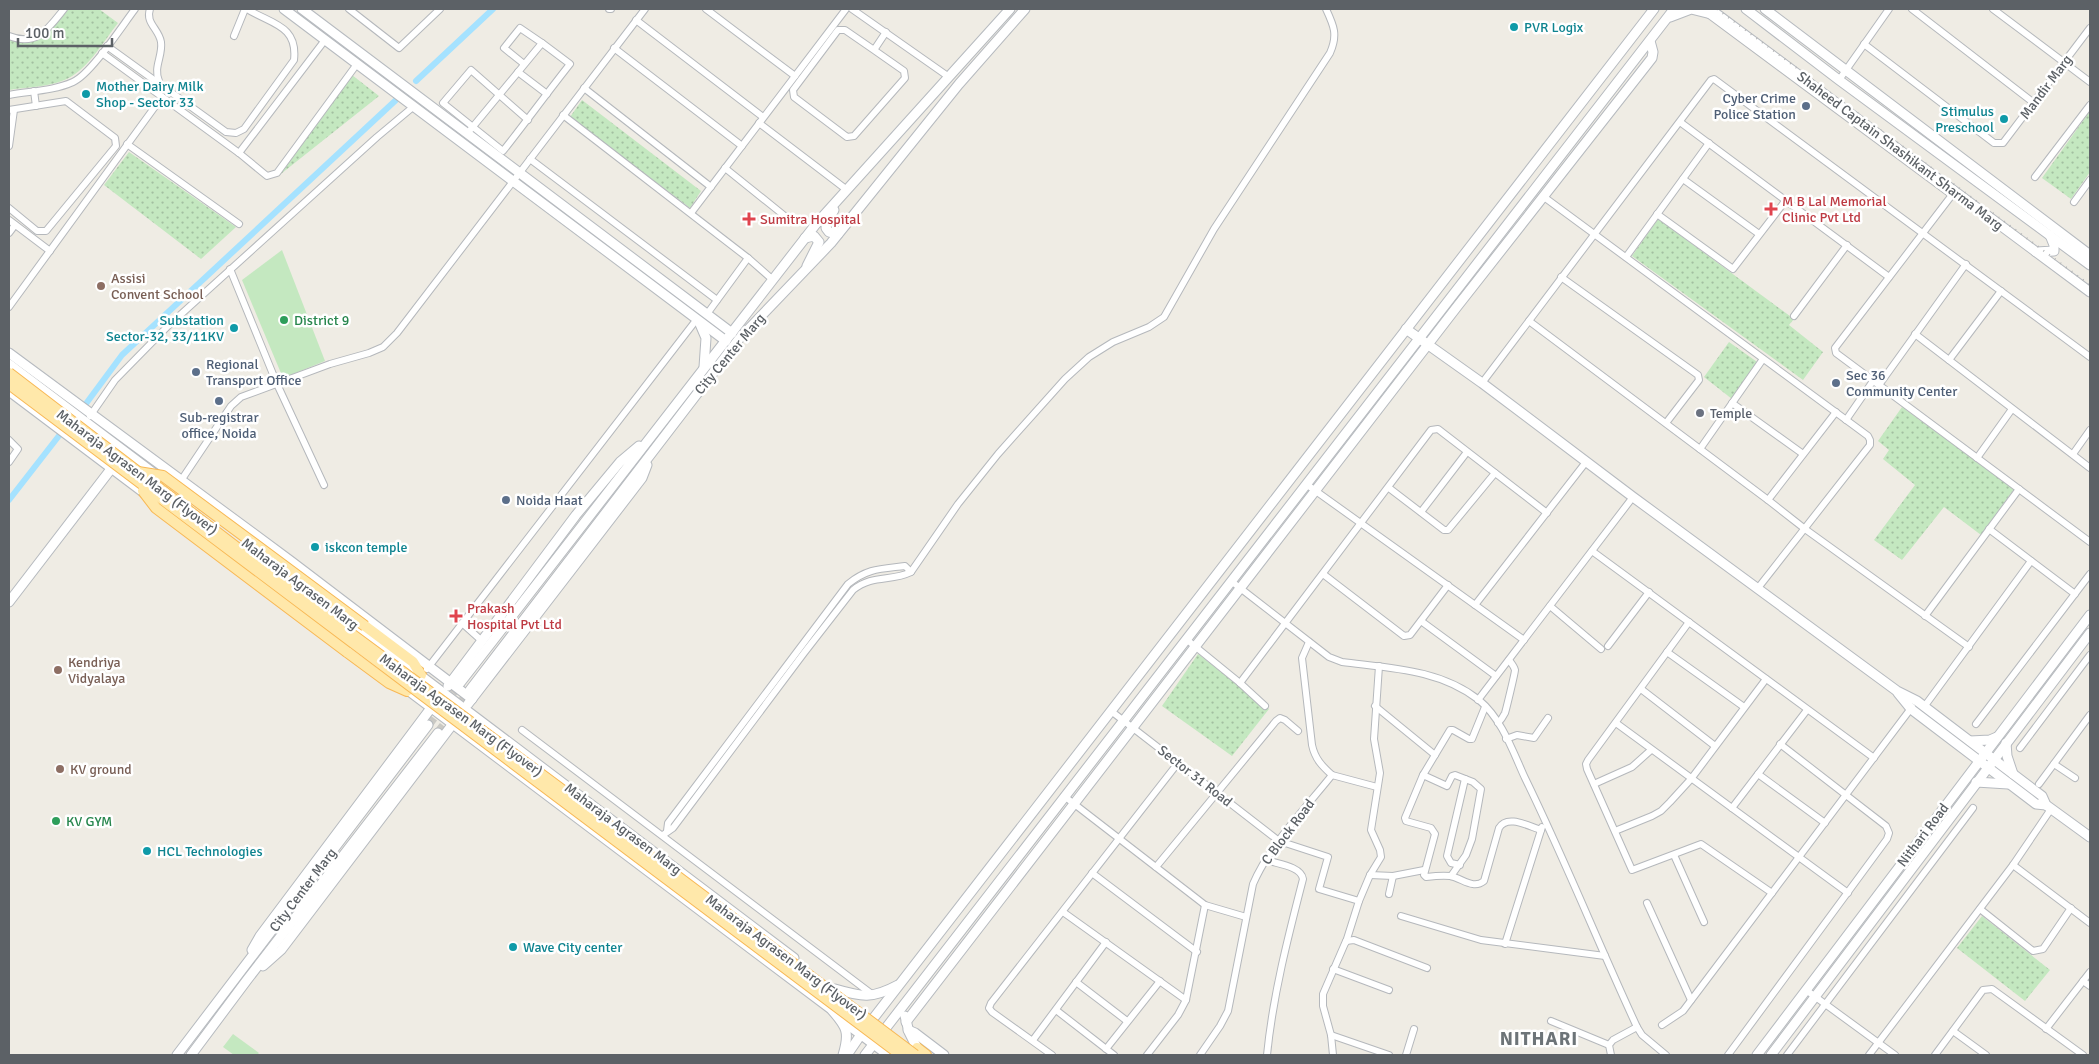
<svg xmlns="http://www.w3.org/2000/svg" width="2099" height="1064" viewBox="0 0 2099 1064" font-family="Signika,sans-serif">
  <defs>
    <pattern id="park-dots" width="8" height="8" patternUnits="userSpaceOnUse" patternTransform="scale(1.25)"><rect width="8" height="8" fill="#c4e8c0"/><path d="M2 2h.1M6 6h.1" fill="none" stroke="#a2bfa0" stroke-width="1.8" stroke-linecap="round"/></pattern>
  </defs>
  <rect width="100%" height="100%" fill="#efece4"/>
  <g fill="#c4e8c0">
    <polygon points="282,250 325,361 283,378 242,280"/>
    <polygon points="233,1034 259,1053 257,1055 234,1055 223,1047"/>
  </g>
  <g fill="url(#park-dots)">
    <path d="M69,9H99L118,23C103,42 86,73 62,81C46,87 26,87 9,90V38C40,33 47,33 69,9Z"/>
    <polygon points="352,75 379,96 277,177"/>
    <polygon points="582,100 701,191 690,208 570,117"/>
    <polygon points="2090,111 2090,172 2071,199 2042,178"/>
    <polygon points="129,152 236,227 201,259 104,185"/>
    <polygon points="1658,219 1794,319 1789,325 1823,352 1803,380 1632,256"/>
    <polygon points="1729,342 1760,364 1732,399 1704,377"/>
    <polygon points="1902,407 2014,489 1981,535 1944,507 1902,560 1874,540 1915,485 1883,459 1889,450 1878,441"/>
    <polygon points="1198,654 1269,709 1232,756 1162,706"/>
    <polygon points="1982,916 2050,970 2025,1001 1957,948"/>
  </g>
  <g fill="none" stroke-linecap="round" stroke-linejoin="round">
    <g stroke="#a5e2ff" stroke-width="6">
      <polyline points="416,81 493,9"/>
      <polyline points="85,405 122,355 396,100"/>
      <polyline points="9,500 65,428"/>
    </g>
    <g stroke="#cac9c4" stroke-width="9" stroke-dasharray="9 4.5" stroke-linecap="butt">
      <polyline points="428,725 460,683"/>
      <polyline points="438,733 470,691"/>
    </g>
    <defs>
      <g id="street">
        <path d="M150,9C145,23 159,29 161,42C163,56 153,67 159,81"/>
        <polyline points="349,9 399,48 440,9"/>
        <polyline points="609,9 611,9"/>
        <polyline points="706,9 795,76"/>
        <polyline points="852,9 949,77"/>
        <polyline points="1912,9 2034,103"/>
        <polyline points="1993,9 2090,82"/>
        <polyline points="1708,14 1952,195 1835,348 1836,353 2090,542"/>
        <polyline points="636,20 763,117"/>
        <path d="M9,36C37,47 48,29 64,9"/>
        <polyline points="234,36 245,9"/>
        <polyline points="1864,44 1994,143 2003,143 2090,28"/>
        <path d="M107,46L226,132L236,133L244,129L294,60C298,25 271,24 247,9"/>
        <polyline points="614,48 742,146"/>
        <polyline points="874,50 904,71 905,78 854,136 847,137 794,97 793,90 838,30 845,30 874,50 886,32"/>
        <polyline points="102,53 239,153 267,176 277,173 357,64"/>
        <polyline points="518,72 547,94"/>
        <polyline points="1839,80 1889,9"/>
        <polyline points="584,88 711,187"/>
        <polyline points="34,91 36,106"/>
        <path d="M9,95C30,91 53,91 73,82C91,74 122,26 135,9"/>
        <polyline points="9,110 66,101 115,138 116,146 46,231 37,231 9,208"/>
        <polyline points="563,115 748,258 707,314"/>
        <path d="M528,120L471,70L443,103L503,151C526,122 547,93 570,64L542,43"/>
        <polyline points="1680,122 1889,277"/>
        <polyline points="759,123 847,190"/>
        <polyline points="471,129 542,43 520,28 504,48 524,64"/>
        <polyline points="127,144 239,224"/>
        <polyline points="9,146 14,110"/>
        <polyline points="239,153 325,40"/>
        <polyline points="530,159 717,300"/>
        <polyline points="725,168 786,217"/>
        <polyline points="2035,177 2090,105"/>
        <polyline points="1683,179 1759,234"/>
        <polyline points="1544,197 1868,436 1870,440 1870,445 1758,588"/>
        <polyline points="2074,202 2090,180"/>
        <polyline points="691,213 846,9"/>
        <polyline points="1657,214 1733,269 1786,200"/>
        <polyline points="9,220 50,251"/>
        <polyline points="9,233 15,225"/>
        <polyline points="1626,257 1709,143"/>
        <polyline points="748,258 773,280"/>
        <polyline points="230,269 277,384 324,485"/>
        <polyline points="1561,277 1698,375 1699,380 1666,423"/>
        <polyline points="9,307 162,97"/>
        <polyline points="1794,316 1847,245"/>
        <polyline points="1529,321 1768,500 1805,529 1969,647"/>
        <polyline points="1915,334 2090,468"/>
        <polyline points="1949,360 2001,291"/>
        <polyline points="1482,383 1711,80 1714,79 2090,357"/>
        <polyline points="1879,385 1966,264"/>
        <polyline points="1732,403 1803,454"/>
        <polyline points="90,416 115,380 168,326 377,137 413,107"/>
        <polyline points="1846,420 1873,381"/>
        <polyline points="9,440 18,449 9,462"/>
        <polyline points="1700,449 1763,359"/>
        <polyline points="2073,454 2090,430"/>
        <polyline points="1977,458 2012,409"/>
        <polyline points="180,482 231,406 241,397 330,364 369,353 383,347 397,333 645,9"/>
        <polyline points="1306,484 1524,640"/>
        <polyline points="1389,488 1444,530 1448,530 1495,473"/>
        <polyline points="1768,500 1836,412"/>
        <polyline points="1421,512 1467,452"/>
        <polyline points="1989,529 2075,594"/>
        <polyline points="1592,551 1874,758"/>
        <polyline points="1323,574 1404,636 1410,635 1448,585"/>
        <path d="M1231,581L1329,657L1342,662C1389,668 1440,669 1479,700C1502,719 1513,752 1525,778C1565,860 1599,945 1637,1027L1642,1035L1666,1055"/>
        <polyline points="1475,605 1586,462"/>
        <polyline points="1550,606 1601,649"/>
        <polyline points="1925,616 2019,489"/>
        <polyline points="1421,621 1496,676"/>
        <polyline points="1689,622 1588,760 1586,764 1587,769 1632,870 1701,844 1772,893"/>
        <polyline points="462,623 482,641"/>
        <polyline points="1186,639 1240,683 1265,706"/>
        <polyline points="1608,646 1649,592"/>
        <polyline points="1667,652 1744,707"/>
        <polyline points="427,669 697,319"/>
        <polyline points="1240,683 1431,430 1438,429 1547,513"/>
        <polyline points="1641,689 1715,746"/>
        <polyline points="1478,700 1633,497"/>
        <polyline points="1375,706 1435,755"/>
        <path d="M1485,707L1472,739H1469L1453,730H1450L1423,775L1405,818L1406,821L1431,828L1435,834L1424,875L1426,877C1434,876 1443,875 1450,876C1462,878 1473,890 1484,881L1499,828C1507,814 1528,826 1541,830"/>
        <polyline points="1924,707 2031,561"/>
        <polyline points="1111,711 1279,841 1328,857 1319,889 1359,901 1346,942"/>
        <path d="M1498,723C1501,720 1503,717 1505,713C1506,710 1515,673 1515,670C1514,666 1511,663 1509,660"/>
        <polyline points="1616,723 1848,893"/>
        <polyline points="1976,724 2090,574"/>
        <polyline points="522,730 873,995"/>
        <polyline points="1506,739 1517,735 1534,738 1548,718"/>
        <polyline points="2020,748 2090,655"/>
        <polyline points="2054,764 2075,778"/>
        <polyline points="1758,774 1825,823"/>
        <polyline points="1332,775 1377,787"/>
        <polyline points="1423,775 1447,786 1452,776 1455,775 1473,782 1481,789 1472,839 1466,855 1451,876"/>
        <polyline points="1594,784 1632,767 1651,750"/>
        <polyline points="2039,784 2090,715"/>
        <polyline points="1064,796 1205,905 1246,917"/>
        <polyline points="1732,808 1807,710"/>
        <path d="M667,831L668,823L848,584C868,568 881,569 905,566L911,572"/>
        <polyline points="1615,831 1652,816 1661,811 1670,802 1691,779 1766,679"/>
        <path d="M663,835L673,828L804,653L853,590C873,574 891,582 911,572L958,504L998,454L1065,379L1089,357L1113,342L1149,327L1164,317L1214,229L1330,53C1338,35 1334,26 1326,9"/>
        <polyline points="1674,855 1704,922"/>
        <path d="M1266,860C1277,864 1301,866 1303,879C1288,937 1273,995 1267,1055"/>
        <polyline points="1460,865 1451,863 1447,856 1465,779"/>
        <polyline points="2013,865 2090,923"/>
        <polyline points="1156,867 1276,721 1280,718 1285,720 1298,731"/>
        <polyline points="1092,873 1197,952"/>
        <polyline points="1370,875 1393,876 1424,870"/>
        <polyline points="1389,894 1393,876"/>
        <polyline points="1359,901 1370,875 1381,857 1380,850 1371,830 1380,773 1374,739 1379,666"/>
        <polyline points="1647,903 1691,1000"/>
        <polyline points="1980,909 2033,951 2043,949 2071,908"/>
        <polyline points="1063,912 1186,1000"/>
        <polyline points="1401,916 1481,940 1605,956"/>
        <polyline points="1505,944 1542,827"/>
        <polyline points="1333,969 1389,990"/>
        <polyline points="2083,981 2090,986"/>
        <polyline points="1076,982 1127,1021"/>
        <polyline points="1806,990 1895,1055"/>
        <polyline points="1056,1010 1114,1055"/>
        <polyline points="1551,1021 1609,1045"/>
        <polyline points="1662,1025 1683,1011 1912,707"/>
        <polyline points="2046,1029 2090,972"/>
        <polyline points="1953,1031 1986,1055"/>
        <polyline points="1331,1035 1389,1055"/>
        <polyline points="1033,1040 1106,942"/>
        <polyline points="1106,1049 1160,981"/>
        <polyline points="1052,1055 992,1012 989,1008 991,1003 1178,763"/>
        <polyline points="1147,1055 1178,1015 1186,1000 1205,905"/>
        <path d="M1200,1055L1220,1026L1228,1011L1253,884C1271,843 1305,809 1332,775C1322,766 1315,759 1312,745L1302,658L1309,642"/>
        <polyline points="1333,1055 1331,1035 1323,1006 1323,994 1346,941 1354,940 1427,968"/>
        <polyline points="1406,1055 1414,1029"/>
        <polyline points="1611,1055 1609,1045 1613,1040 1637,1027"/>
        <polyline points="1728,1055 1887,839 1889,833 1886,826 1780,744"/>
        <polyline points="1787,1055 1973,808"/>
        <polyline points="1869,1055 2013,865 2051,809"/>
        <polyline points="1935,1055 1983,990 1992,989 2083,1055"/>
      </g>
      <g id="secondary">
        <polyline points="284,9 726,341"/>
        <polyline points="302,9 732,333"/>
        <polyline points="1710,9 2090,292"/>
        <polyline points="1746,9 1839,80 2090,265"/>
        <polyline points="1765,9 2090,255"/>
        <polyline points="1670,17 1691,9 1715,15"/>
        <polyline points="834,210 827,221 826,228 829,232 838,234"/>
        <polyline points="805,238 814,236 819,242 807,266"/>
        <polyline points="2036,252 2054,251 2054,245 2050,235"/>
        <polyline points="700,324 706,338 704,367"/>
        <polyline points="1406,329 1482,383 1633,497 1897,691 1917,701 2034,790 2042,796 2046,805 2090,837"/>
        <polyline points="9,353 292,562 472,699"/>
        <polyline points="9,364 156,475"/>
        <polyline points="9,391 147,495"/>
        <polyline points="159,505 224,551"/>
        <polyline points="302,586 794,958"/>
        <polyline points="9,602 111,469"/>
        <path d="M348,645L831,1009C847,1027 850,1032 843,1055"/>
        <polyline points="460,683 816,224 1010,9"/>
        <polyline points="448,686 576,515 620,462 639,446"/>
        <polyline points="470,690 739,339 831,243 959,84 1025,9"/>
        <polyline points="1898,693 1911,709 2036,804 2046,805"/>
        <polyline points="468,704 642,478 647,465"/>
        <polyline points="1970,741 1990,740 1997,737"/>
        <polyline points="2006,743 2007,756 2013,774"/>
        <polyline points="1976,782 2008,784"/>
        <polyline points="252,950 260,936 431,708"/>
        <polyline points="263,966 281,950 452,725"/>
        <path d="M835,989C862,997 872,999 898,985"/>
        <polyline points="905,1016 909,1032 917,1048"/>
        <polyline points="843,1021 888,1055"/>
        <polyline points="906,1022 1456,308 1652,58 1653,52 1650,41"/>
        <polyline points="908,1030 915,1033 944,1055"/>
        <polyline points="177,1055 428,725"/>
        <polyline points="191,1055 247,980 438,733"/>
        <polyline points="847,1055 862,1033 1654,9"/>
        <polyline points="865,1055 1674,9"/>
        <polyline points="1757,1055 2090,615"/>
        <polyline points="1771,1055 2090,633"/>
      </g>
      <g id="primary">
        <polyline points="365,626 413,662 421,675"/>
        <polyline points="347,652 389,683 407,691"/>
        <polyline points="917,1048 926,1055"/>
      </g>
    </defs>
    <use href="#street" stroke="#b5b8bc" stroke-width="8"/>
    <use href="#secondary" stroke="#b6babf" stroke-width="11"/>
    <use href="#primary" stroke="#f8b855" stroke-width="12"/>
    <use href="#street" stroke="#fff" stroke-width="6"/>
    <use href="#secondary" stroke="#fff" stroke-width="9"/>
    <use href="#primary" stroke="#ffe8aa" stroke-width="10"/>
    <polyline stroke="#b5b6b7" stroke-width="2" stroke-dasharray="1 6" stroke-linecap="butt" points="1717,9 2090,285"/>
    <defs>
      <g id="primary-bridge">
        <polyline points="9,373 296,593 557,786 915,1055"/>
        <polyline points="9,384 901,1055"/>
        <polyline points="138,472 163,476 365,626"/>
        <polyline points="143,491 156,508 347,652"/>
      </g>
    </defs>
    <use href="#primary-bridge" stroke="#f8b855" stroke-width="12" stroke-linecap="butt"/>
    <use href="#primary-bridge" stroke="#ffe8aa" stroke-width="10"/>
  </g>
  <g fill="#0f9aa8" stroke="#fff" stroke-width="2">
    <circle cx="1514" cy="27" r="5"/>
    <circle cx="86" cy="94" r="5"/>
    <circle cx="2004" cy="119" r="5"/>
    <circle cx="234" cy="328" r="5"/>
    <circle cx="315" cy="547" r="5"/>
    <circle cx="147" cy="851" r="5"/>
    <circle cx="513" cy="947" r="5"/>
  </g>
  <g fill="#5c6f8a" stroke="#fff" stroke-width="2">
    <circle cx="1806" cy="106" r="5"/>
    <circle cx="196" cy="372" r="5"/>
    <circle cx="1836" cy="383" r="5"/>
    <circle cx="219" cy="401" r="5"/>
    <circle cx="506" cy="500" r="5"/>
  </g>
  <g fill="#e0444e" stroke="#fff" stroke-width="2">
    <path d="M1768.5 201.5h5v5h5v5h-5v5h-5v-5h-5v-5h5z"/>
    <path d="M746.5 211.5h5v5h5v5h-5v5h-5v-5h-5v-5h5z"/>
    <path d="M453.5 608.5h5v5h5v5h-5v5h-5v-5h-5v-5h5z"/>
  </g>
  <g fill="#8d6e63" stroke="#fff" stroke-width="2">
    <circle cx="101" cy="286" r="5"/>
    <circle cx="58" cy="670" r="5"/>
    <circle cx="60" cy="769" r="5"/>
  </g>
  <g fill="#2e9e5b" stroke="#fff" stroke-width="2">
    <circle cx="284" cy="320" r="5"/>
    <circle cx="56" cy="821" r="5"/>
  </g>
  <circle fill="#6b7280" stroke="#fff" stroke-width="2" cx="1700" cy="413" r="5"/>
  <g text-anchor="middle" dominant-baseline="central" stroke-width="5" stroke-linejoin="round" paint-order="stroke">
    <g font-size="14" fill="#0d838f" stroke="#fff" text-anchor="start">
      <text x="1524" y="27">PVR Logix</text>
      <text x="96" y="86">Mother Dairy Milk<tspan x="96" dy="16">Shop - Sector 33</tspan></text>
      <text x="1994" y="111" text-anchor="end">Stimulus<tspan x="1994" dy="16">Preschool</tspan></text>
      <text x="224" y="320" text-anchor="end">Substation<tspan x="224" dy="16">Sector-32, 33/11KV</tspan></text>
      <text x="325" y="547">iskcon temple</text>
      <text x="157" y="851">HCL Technologies</text>
      <text x="523" y="947">Wave City center</text>
    </g>
    <g font-size="14" fill="#5c6166" stroke="#fff">
      <text transform="translate(2046 87) rotate(-53)">Mandir Marg</text>
      <text transform="translate(1900 151) rotate(37)">Shaheed Captain Shashikant Sharma Marg</text>
      <text transform="translate(730 354) rotate(-50)">City Center Marg</text>
      <text transform="translate(137 472) rotate(37)">Maharaja Agrasen Marg (Flyover)</text>
      <text transform="translate(300 584) rotate(37)">Maharaja Agrasen Marg</text>
      <text transform="translate(461 715) rotate(36)">Maharaja Agrasen Marg (Flyover)</text>
      <text transform="translate(1195 776) rotate(38)">Sector 31 Road</text>
      <text transform="translate(623 829) rotate(37)">Maharaja Agrasen Marg</text>
      <text transform="translate(1288 832) rotate(-53)">C Block Road</text>
      <text transform="translate(1923 835) rotate(-53)">Nithari Road</text>
      <text transform="translate(303 890) rotate(-53)">City Center Marg</text>
      <text transform="translate(786 957) rotate(37)">Maharaja Agrasen Marg (Flyover)</text>
    </g>
    <g font-size="14" fill="#4e5e75" stroke="#fff" text-anchor="start">
      <text x="1796" y="98" text-anchor="end">Cyber Crime<tspan x="1796" dy="16">Police Station</tspan></text>
      <text x="206" y="364">Regional<tspan x="206" dy="16">Transport Office</tspan></text>
      <text x="1846" y="375">Sec 36<tspan x="1846" dy="16">Community Center</tspan></text>
      <text x="219" y="417" text-anchor="middle">Sub-registrar<tspan x="219" dy="16">office, Noida</tspan></text>
      <text x="516" y="500">Noida Haat</text>
    </g>
    <g font-size="14" fill="#be3a42" stroke="#fff" text-anchor="start">
      <text x="1782" y="201">M B Lal Memorial<tspan x="1782" dy="16">Clinic Pvt Ltd</tspan></text>
      <text x="760" y="219">Sumitra Hospital</text>
      <text x="467" y="608">Prakash<tspan x="467" dy="16">Hospital Pvt Ltd</tspan></text>
    </g>
    <g font-size="14" fill="#785e54" stroke="#fff" text-anchor="start">
      <text x="111" y="278">Assisi<tspan x="111" dy="16">Convent School</tspan></text>
      <text x="68" y="662">Kendriya<tspan x="68" dy="16">Vidyalaya</tspan></text>
      <text x="70" y="769">KV ground</text>
    </g>
    <g font-size="14" fill="#27864d" stroke="#fff" text-anchor="start">
      <text x="294" y="320">District 9</text>
      <text x="66" y="821">KV GYM</text>
    </g>
    <g font-size="14" fill="#5b616d" stroke="#fff" text-anchor="start">
      <text x="1710" y="413">Temple</text>
    </g>
    <g font-size="19" font-weight="bold" letter-spacing="1" fill="#6d7478" stroke="#fff">
      <text x="1539" y="1039">NITHARI</text>
    </g>
  </g>
  <rect width="2099" height="1064" fill="none" stroke="#5c6166" stroke-width="20"/>
  <path d="M18 38v8h94v-8" fill="none" stroke="#5c6166" stroke-width="2.5"/>
  <text x="25" y="38" font-size="15" fill="#5c6166" stroke="#ffffff" stroke-width="4" paint-order="stroke">100 m</text>
</svg>
